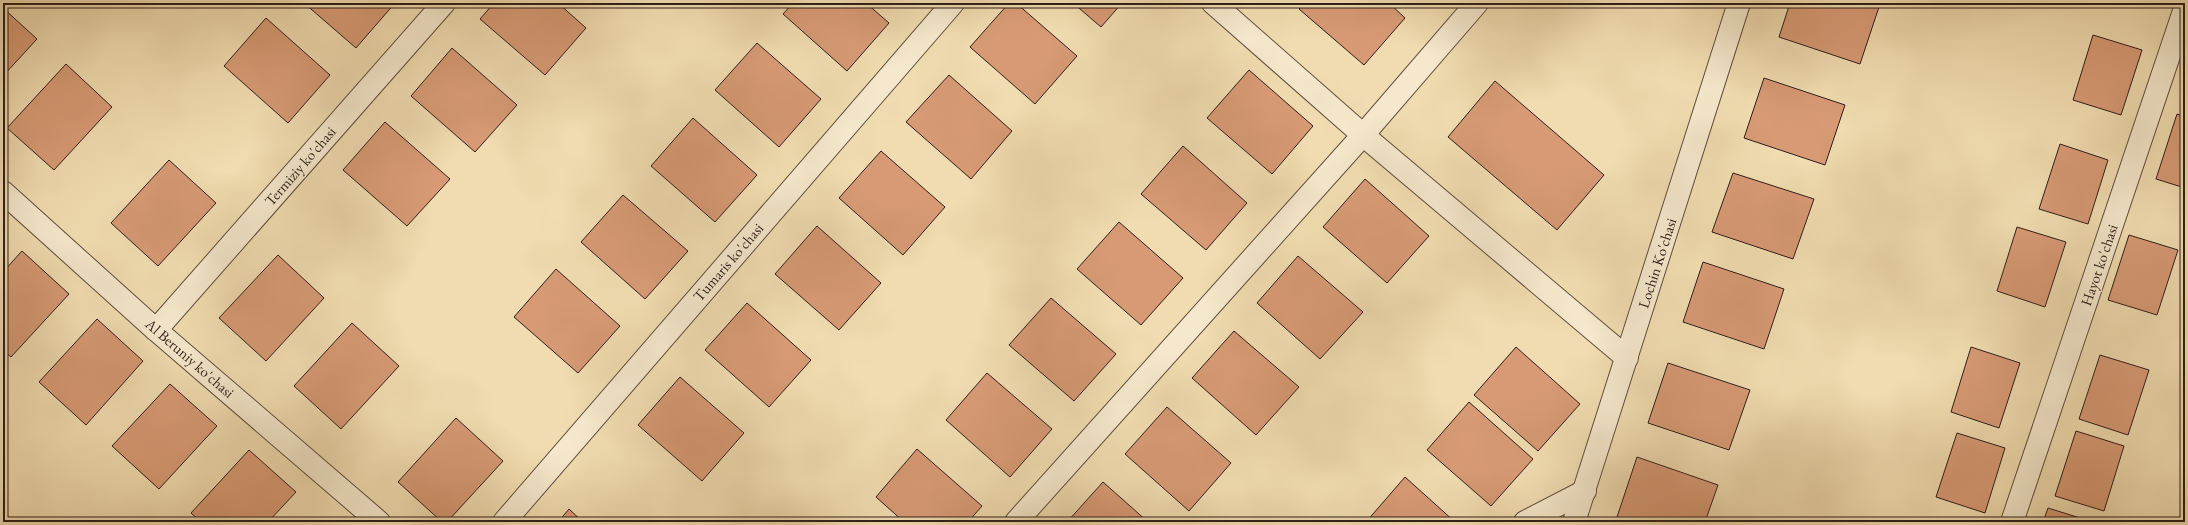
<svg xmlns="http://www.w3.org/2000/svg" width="2188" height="525" viewBox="0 0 2188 525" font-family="'EB Garamond',serif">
  <rect width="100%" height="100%" fill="#f0dcb0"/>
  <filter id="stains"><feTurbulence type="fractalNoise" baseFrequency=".005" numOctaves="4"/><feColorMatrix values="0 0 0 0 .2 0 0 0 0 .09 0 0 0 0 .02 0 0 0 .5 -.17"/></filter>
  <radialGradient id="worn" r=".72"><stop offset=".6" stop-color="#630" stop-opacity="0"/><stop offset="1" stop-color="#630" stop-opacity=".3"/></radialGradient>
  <g fill="#d79a75" stroke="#2f1e18">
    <polygon points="304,3 395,3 356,48"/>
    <polygon points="494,3 558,3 586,28 545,75 480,19"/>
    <polygon points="793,3 866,3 889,23 847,71 783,14"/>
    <polygon points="1009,3 1016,3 1077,56 1035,104 970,47"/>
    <polygon points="1073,3 1122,3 1101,27"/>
    <polygon points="1305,3 1389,3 1405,18 1364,65 1299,9"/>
    <polygon points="1790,3 1880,4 1860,64 1779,37"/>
    <polygon points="3,8 37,39 3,76"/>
    <polygon points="266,18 330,75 288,123 224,66"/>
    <polygon points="2093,35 2142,50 2121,115 2073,100"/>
    <polygon points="757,43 821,99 779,147 715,90"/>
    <polygon points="452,48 517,105 475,152 411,96"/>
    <polygon points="66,64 112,107 54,170 7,128"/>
    <polygon points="1249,70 1313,126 1272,174 1207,118"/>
    <polygon points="949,75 1012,131 971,179 906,122"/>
    <polygon points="1764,78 1845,105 1825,165 1744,138"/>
    <polygon points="1495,81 1604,175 1557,230 1448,137"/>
    <polygon points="2177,114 2185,117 2185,188 2156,179"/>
    <polygon points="693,118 757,175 715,222 651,166"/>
    <polygon points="385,122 450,179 407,226 343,170"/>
    <polygon points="2060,144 2108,160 2088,224 2039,209"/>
    <polygon points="1183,146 1247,203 1206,250 1141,194"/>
    <polygon points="881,151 945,207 903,255 839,198"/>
    <polygon points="169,160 216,203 158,266 111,223"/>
    <polygon points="1733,173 1814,199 1793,259 1712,232"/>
    <polygon points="1365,179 1429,236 1387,283 1323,227"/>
    <polygon points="623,195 688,251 645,299 581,242"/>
    <polygon points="1119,222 1183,278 1141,325 1077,269"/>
    <polygon points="817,226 881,283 839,330 775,274"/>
    <polygon points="2017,227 2066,242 2045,307 1997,291"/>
    <polygon points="2129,235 2178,250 2157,315 2108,300"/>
    <polygon points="22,251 69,294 11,357 3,350 3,272"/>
    <polygon points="278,255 324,298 266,361 219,318"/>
    <polygon points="1298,256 1363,312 1320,359 1257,303"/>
    <polygon points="1703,262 1784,289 1764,349 1683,322"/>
    <polygon points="556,269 620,326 578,373 514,317"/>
    <polygon points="1051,298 1116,354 1074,401 1009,345"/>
    <polygon points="747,303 811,360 769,407 705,350"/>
    <polygon points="97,319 143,361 86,425 39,382"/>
    <polygon points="352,323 399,366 341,429 294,386"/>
    <polygon points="1234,331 1299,387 1256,435 1192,378"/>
    <polygon points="1516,347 1580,404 1538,451 1474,395"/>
    <polygon points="1971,347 2020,363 1999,428 1951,412"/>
    <polygon points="2100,355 2149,370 2128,435 2079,419"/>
    <polygon points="1668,363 1750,390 1729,450 1648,423"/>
    <polygon points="987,373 1052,429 1010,477 946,420"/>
    <polygon points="680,377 744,433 702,481 638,425"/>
    <polygon points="170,384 217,426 159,489 112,446"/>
    <polygon points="1469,402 1533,459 1491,506 1427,450"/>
    <polygon points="1167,407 1231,463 1189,511 1125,454"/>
    <polygon points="456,418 503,461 447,522 442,522 398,482"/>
    <polygon points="2076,431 2124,446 2104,511 2055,496"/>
    <polygon points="1957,433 2005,448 1985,513 1936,497"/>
    <polygon points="917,449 982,506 968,522 904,522 876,497"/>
    <polygon points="249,450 296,492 268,522 201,522 191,513"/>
    <polygon points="1637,457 1718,485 1705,522 1631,522 1617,517"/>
    <polygon points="1405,477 1455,522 1366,522"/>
    <polygon points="1103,482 1148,522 1067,522"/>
    <polygon points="2048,508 2093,522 2043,522"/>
    <polygon points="569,509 583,522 558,522"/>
  </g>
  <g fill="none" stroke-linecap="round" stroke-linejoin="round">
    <defs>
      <g id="minor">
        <polyline points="1213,3 1363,135 1627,358"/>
        <polyline points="3,192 156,330 379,522"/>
        <polyline points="156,330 444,3"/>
        <polyline points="504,522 953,3"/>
        <polyline points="1016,522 1363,135 1477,3"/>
        <polyline points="1525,522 1585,491"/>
        <polyline points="1574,522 1739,3"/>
        <polyline points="2012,522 2185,8"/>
      </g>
    </defs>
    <use href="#minor" stroke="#5f4e3e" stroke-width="24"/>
    <use href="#minor" stroke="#f5e8cc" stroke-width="22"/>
  </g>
  <g text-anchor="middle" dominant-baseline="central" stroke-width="3" stroke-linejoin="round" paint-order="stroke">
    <g font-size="15" fill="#2f1e18" stroke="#f5e8cc">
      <text transform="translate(300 166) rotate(-49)">Termiziy ko'chasi</text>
      <text transform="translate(728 262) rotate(-49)">Tumaris ko'chasi</text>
      <text transform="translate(1657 263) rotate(-72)">Lochin Ko'chasi</text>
      <text transform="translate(2099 265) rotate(-71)">Hayot ko'chasi</text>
      <text transform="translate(190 358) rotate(41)">Al Beruniy ko'chasi</text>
    </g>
  </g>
  <rect width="2188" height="525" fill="none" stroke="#f0dcb0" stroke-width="16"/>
  <rect x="4" y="4" width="2180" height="517" fill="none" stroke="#2f1e18" stroke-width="2"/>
  <rect x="8" y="8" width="2172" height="509" fill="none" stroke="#2f1e18"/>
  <rect width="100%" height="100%" filter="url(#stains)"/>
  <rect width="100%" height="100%" fill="url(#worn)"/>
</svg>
